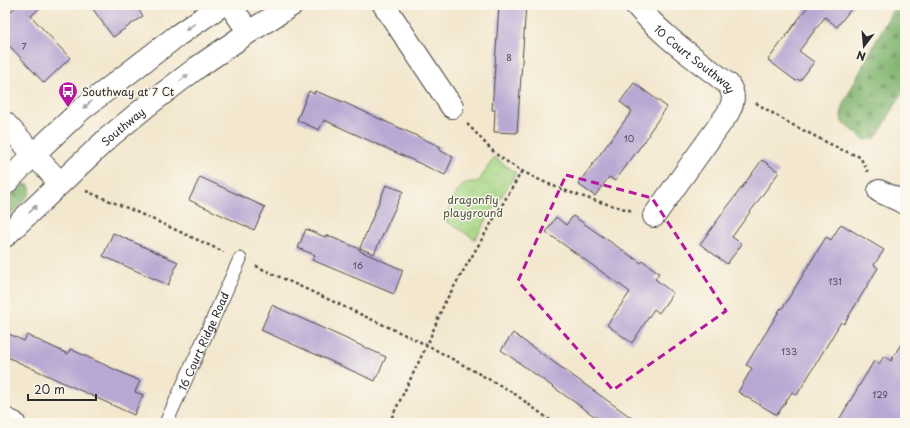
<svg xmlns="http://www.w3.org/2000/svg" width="910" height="428" viewBox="0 0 910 428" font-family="'Playpen Sans',sans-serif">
  <defs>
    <pattern id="forest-firs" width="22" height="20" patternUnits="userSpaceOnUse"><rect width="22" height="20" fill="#84b672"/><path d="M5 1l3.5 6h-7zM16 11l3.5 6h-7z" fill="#6c945e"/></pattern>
    <pattern id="park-crowns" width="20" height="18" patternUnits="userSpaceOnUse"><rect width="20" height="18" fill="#a5d584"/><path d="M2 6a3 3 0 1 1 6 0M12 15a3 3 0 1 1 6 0" fill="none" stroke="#8eb772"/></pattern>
  </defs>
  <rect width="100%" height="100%" fill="#fbf7ec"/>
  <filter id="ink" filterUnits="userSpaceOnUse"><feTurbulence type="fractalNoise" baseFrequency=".025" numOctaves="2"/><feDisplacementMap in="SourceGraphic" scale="8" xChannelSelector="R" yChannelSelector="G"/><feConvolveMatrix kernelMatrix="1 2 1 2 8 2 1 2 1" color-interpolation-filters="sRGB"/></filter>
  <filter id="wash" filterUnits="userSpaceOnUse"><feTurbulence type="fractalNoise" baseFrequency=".012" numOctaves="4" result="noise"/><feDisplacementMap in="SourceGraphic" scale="16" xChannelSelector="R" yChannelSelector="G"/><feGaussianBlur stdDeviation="0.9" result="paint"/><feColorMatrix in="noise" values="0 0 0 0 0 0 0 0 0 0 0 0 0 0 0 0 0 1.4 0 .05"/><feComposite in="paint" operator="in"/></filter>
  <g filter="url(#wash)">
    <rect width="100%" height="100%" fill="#f3e7ce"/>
    <g fill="url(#forest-firs)" stroke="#58704e">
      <polygon points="895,5 905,5 905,88 880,132 874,139 865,140 842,122 841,115 845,100"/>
      <polygon points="24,184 29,185 31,190 30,194 5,220 5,201"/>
    </g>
    <polygon fill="url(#park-crowns)" stroke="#688058" points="494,157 516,173 475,239 446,221 456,193 465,183 479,181"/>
    <g id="blocks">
      <g fill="#b8a8d3">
        <polygon points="17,5 43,5 31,16 70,58 44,83 5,41 5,17"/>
        <polygon points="90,5 135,5 143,16 113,37"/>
        <polygon points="499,5 526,5 517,133 494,132 495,110 492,110"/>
        <polygon points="809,5 854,5 837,27 825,17 799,51 814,62 800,81 798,79 796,81 768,60"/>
        <polygon points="634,83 667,107 648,134 649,135 615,181 609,177 595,196 578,184 632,111 620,102"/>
        <polygon points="309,91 314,94 315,91 341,101 441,147 439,150 453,157 445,175 324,120 319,130 297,120"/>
        <polygon points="762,160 779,172 732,237 742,244 727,264 700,244"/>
        <polygon points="200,177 265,207 254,230 189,200"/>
        <polygon points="386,185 403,191 374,254 360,248"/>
        <polygon points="573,216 641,263 643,261 659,273 655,279 673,293 659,313 654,309 632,343 607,325 630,292 546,232 556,217 566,225"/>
        <polygon points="841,224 884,250 874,265 878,268 844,324 841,322 797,395 792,392 777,415 738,392 752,368 746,365 781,308 782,309 826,237 831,240"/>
        <polygon points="306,229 325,237 326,235 360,249 360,251 403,270 394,294 312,260 315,255 298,248"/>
        <polygon points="113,233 178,262 168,285 103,256"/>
        <polygon points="272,305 386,357 375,381 261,330"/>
        <polygon points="5,332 24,341 27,335 68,354 70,349 140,381 135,392 143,395 134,415 5,356"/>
        <polygon points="513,333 545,356 639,423 604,423 501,350"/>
        <polygon points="905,337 905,423 837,423 874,361 879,364 884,356 891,361"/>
      </g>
    </g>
  </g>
  <g filter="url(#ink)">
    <use href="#blocks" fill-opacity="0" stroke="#494743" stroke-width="1"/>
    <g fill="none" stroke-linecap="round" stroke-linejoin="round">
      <defs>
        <g id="lane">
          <path id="s1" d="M166,423L240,259"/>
        </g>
        <g id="street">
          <polyline points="230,5 249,32"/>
          <polyline points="384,5 452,107"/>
          <path id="s2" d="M636,5C663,37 695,58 728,84C735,94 734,102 728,113L654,216"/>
          <polyline points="5,123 60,183"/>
          <polyline points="879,191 905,203"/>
        </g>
        <g id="secondary">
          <polyline points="5,184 34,154 82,109 178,35 222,5"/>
          <path id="s3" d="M5,236L108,138L148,105L198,67L249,32L292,5"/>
          <polyline points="5,419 14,423"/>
        </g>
      </defs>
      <use href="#lane" stroke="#494743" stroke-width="15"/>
      <use href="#street" stroke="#494743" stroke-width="24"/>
      <use href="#secondary" stroke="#494743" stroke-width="24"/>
      <g stroke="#494743" stroke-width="2.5" stroke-dasharray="3 3" stroke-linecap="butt">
        <polyline points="756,103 789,123 840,149 860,157 868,172"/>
        <path d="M467,124C478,134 488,148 500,157C539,185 587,199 633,211"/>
        <polyline points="86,191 132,210 224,252"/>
        <polyline points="256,266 427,345 512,392 554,423"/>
        <polyline points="389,423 427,345 445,302 522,171"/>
      </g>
      <use href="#lane" stroke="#fff" stroke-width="13"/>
      <use href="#street" stroke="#fff" stroke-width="22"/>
      <use href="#secondary" stroke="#fff" stroke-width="22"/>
    </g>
    <defs><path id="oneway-solid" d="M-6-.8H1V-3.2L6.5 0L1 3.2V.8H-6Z"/></defs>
    <g fill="#a0a0a0">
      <use href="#oneway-solid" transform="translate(190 27) rotate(146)"/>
      <use href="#oneway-solid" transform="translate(184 78) rotate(-37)"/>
      <use href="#oneway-solid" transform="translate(87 105) rotate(141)"/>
      <use href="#oneway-solid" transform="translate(33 209) rotate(-44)"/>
    </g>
  </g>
  <path fill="none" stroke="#b5179e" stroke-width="3" stroke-dasharray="8 5" stroke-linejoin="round" d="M566,175L652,198L726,311L613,390L518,281Z"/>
  <defs>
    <symbol id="bus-pin" viewBox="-11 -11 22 30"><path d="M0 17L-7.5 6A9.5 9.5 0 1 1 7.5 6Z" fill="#b5179e" stroke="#fbf7ec"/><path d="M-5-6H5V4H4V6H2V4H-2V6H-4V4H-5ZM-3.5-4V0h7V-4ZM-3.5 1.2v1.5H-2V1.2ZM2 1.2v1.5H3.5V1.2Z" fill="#fff"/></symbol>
  </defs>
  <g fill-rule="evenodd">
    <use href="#bus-pin" x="57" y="80" width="22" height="30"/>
  </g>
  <g text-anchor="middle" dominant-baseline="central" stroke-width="3" stroke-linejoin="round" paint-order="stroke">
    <g font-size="9" fill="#4e4a55">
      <text x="24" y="46">7</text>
      <text x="509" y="57">8</text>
      <text x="629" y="138">10</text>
      <text x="358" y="265">16</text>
      <text x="835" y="281">131</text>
      <text x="789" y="351">133</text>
      <text x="880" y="394">129</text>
    </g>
    <g font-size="11" fill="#2b2b2b" stroke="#fbf7ec">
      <text stroke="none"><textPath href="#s2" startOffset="80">10 Court Southway</textPath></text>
      <text stroke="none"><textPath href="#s3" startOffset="161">Southway</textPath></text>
      <text stroke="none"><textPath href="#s1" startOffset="90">16 Court Ridge Road</textPath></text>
    </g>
    <g font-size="11" fill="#2b2b2b" stroke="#fbf7ec" text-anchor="start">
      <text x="82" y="91">Southway at 7 Ct</text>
    </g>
    <g font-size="11" fill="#4a5641" stroke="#fbf7ec">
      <text x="473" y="199">dragonfly<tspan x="473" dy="13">playground</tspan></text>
    </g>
  </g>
  <rect width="910" height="428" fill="none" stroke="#fbf7ec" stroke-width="20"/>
  <g transform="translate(864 46) rotate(196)" stroke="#fbf7ec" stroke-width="3" paint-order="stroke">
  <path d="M0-3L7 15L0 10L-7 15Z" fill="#2b2b2b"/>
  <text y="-6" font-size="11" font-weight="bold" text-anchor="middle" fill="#2b2b2b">N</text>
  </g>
  <path d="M28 394v6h68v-6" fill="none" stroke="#2b2b2b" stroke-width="2"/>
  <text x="34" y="394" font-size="12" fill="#2b2b2b" stroke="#fbf7ec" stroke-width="3" paint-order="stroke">20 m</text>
</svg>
